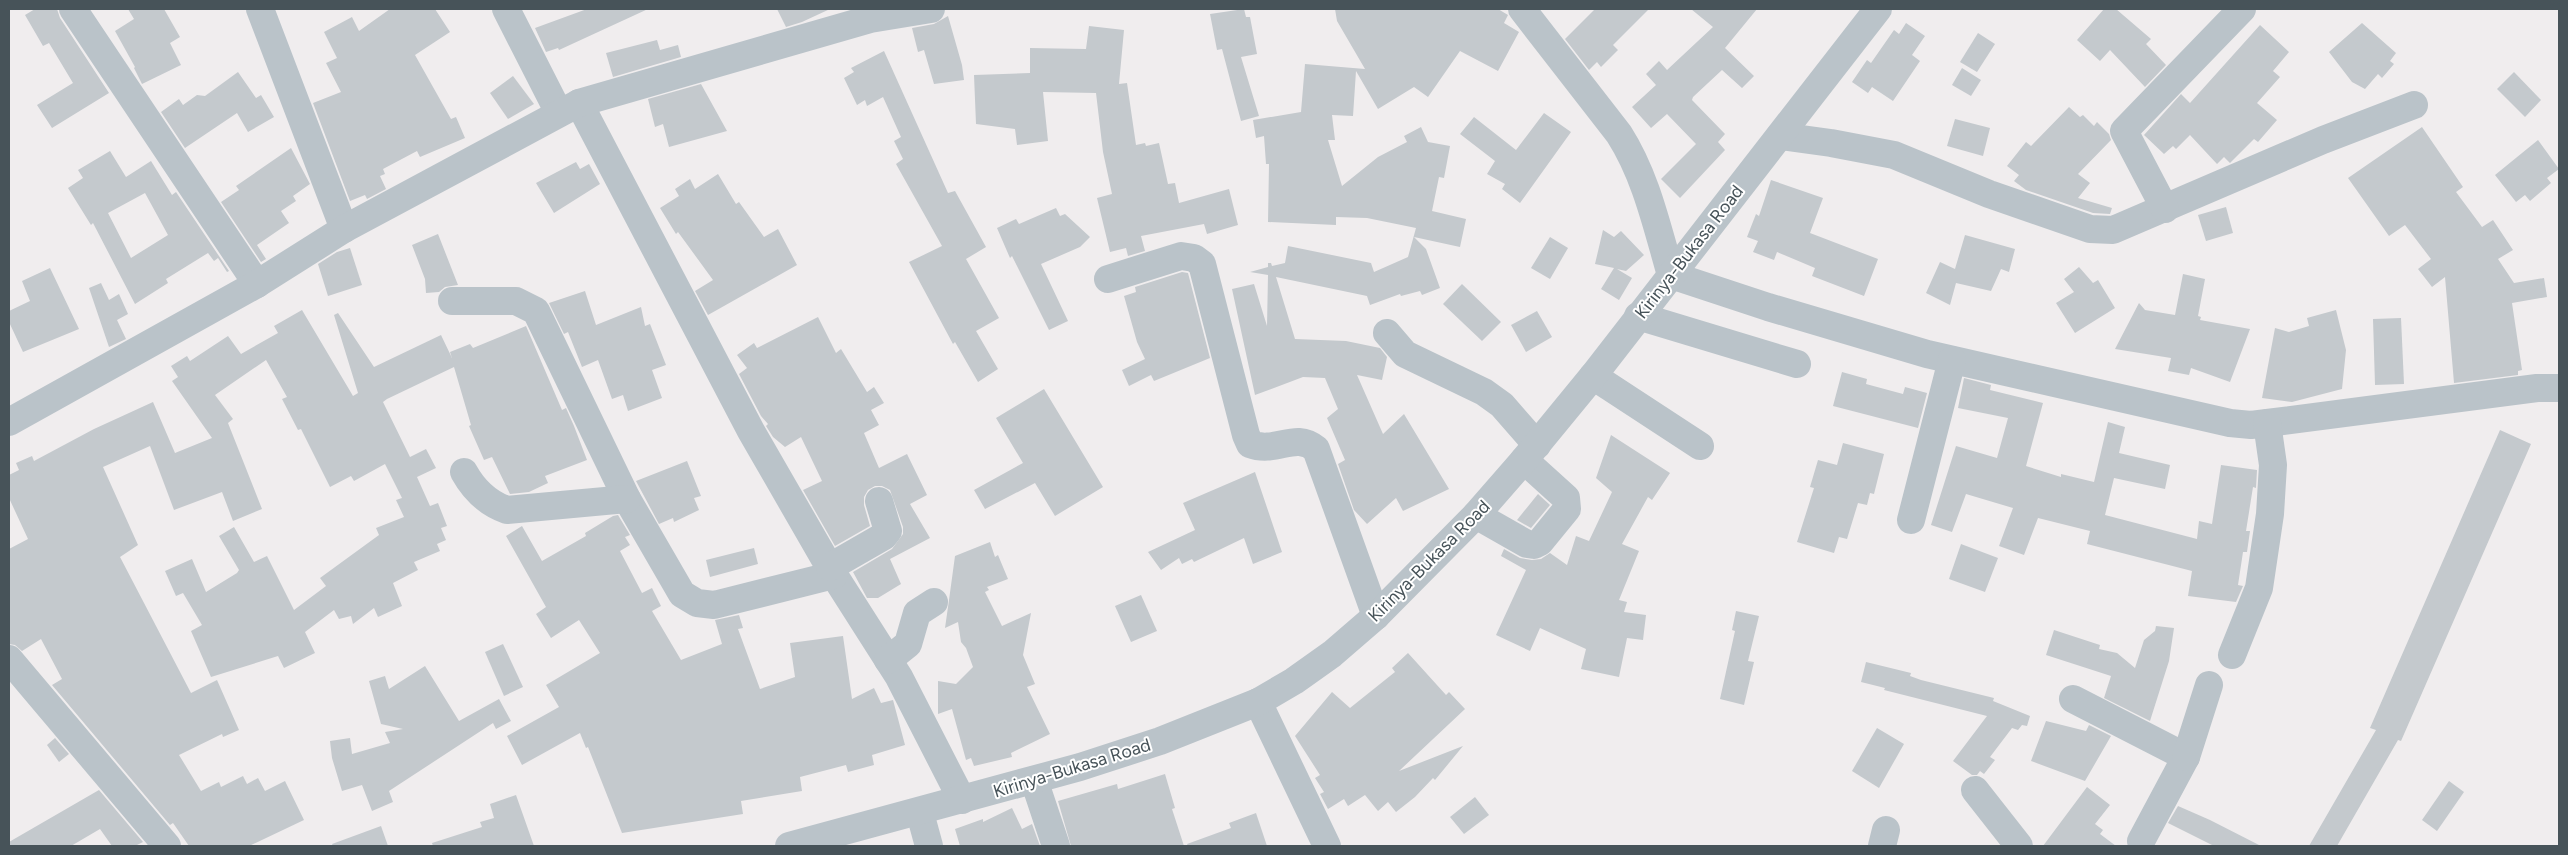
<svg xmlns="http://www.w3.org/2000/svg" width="2568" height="855" viewBox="0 0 2568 855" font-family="Figtree,sans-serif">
  <rect width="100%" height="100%" fill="#f0edee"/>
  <g fill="#c4c9cd" fill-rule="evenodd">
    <polygon points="35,9 57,9 60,18 109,93 52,128 37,105 73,83 49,43 43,46 25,15"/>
    <polygon points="128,9 164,9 180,37 170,43 181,65 142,84 134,68 135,67 115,31 134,19"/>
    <polygon points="390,9 435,9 450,32 415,55 451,119 456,117 465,138 420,157 417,151 383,169 385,174 380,176 386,189 367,199 365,195 350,201 313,103 341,92 326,63 337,58 324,32 352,17 359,31"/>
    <polygon points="587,9 648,9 559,50 558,48 546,52 535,28"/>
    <polygon points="777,9 830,9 802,22 786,27"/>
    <polygon points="1244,9 1246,17 1250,17 1257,54 1241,57 1259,116 1241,121 1222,49 1217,50 1210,14"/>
    <polygon points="1335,9 1498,9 1508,15 1504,23 1519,32 1498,71 1460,51 1428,97 1414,87 1378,109 1356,71 1353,116 1332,115 1335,140 1328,140 1342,186 1378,157 1407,142 1404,136 1421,127 1428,142 1450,146 1444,178 1439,177 1432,211 1466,219 1460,247 1414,237 1426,249 1440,288 1422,295 1420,291 1401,296 1400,294 1370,305 1367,296 1276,277 1295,339 1346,341 1380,348 1387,357 1382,380 1357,375 1383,434 1404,414 1449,489 1403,511 1396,498 1367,524 1354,510 1338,464 1345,460 1327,418 1338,409 1325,378 1303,377 1255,395 1232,289 1254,284 1267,326 1268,275 1250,272 1268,267 1268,263 1271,263 1272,266 1285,263 1288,246 1371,263 1374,272 1408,257 1416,228 1367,218 1336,217 1336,225 1268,222 1269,164 1266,164 1264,136 1256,138 1253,120 1301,112 1305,64 1365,69 1337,21"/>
    <polygon points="1595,9 1649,9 1613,45 1618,50 1601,67 1597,62 1589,70 1565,39"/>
    <polygon points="1691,9 1757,9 1725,48 1754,76 1742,88 1722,70 1693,97 1692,100 1725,134 1718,142 1725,150 1680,198 1661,179 1696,144 1667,114 1651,128 1632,107 1656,85 1646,74 1659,61 1667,70 1713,27"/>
    <polygon points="2104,9 2116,9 2151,39 2146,44 2166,65 2145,87 2110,50 2100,61 2077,40"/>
    <polygon points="948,16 962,65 964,80 934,84 924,50 918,52 912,28 934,24"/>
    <polygon points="1906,23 1925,36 1912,55 1920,61 1893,101 1872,87 1868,93 1852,82 1867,60 1871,63 1894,30 1899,34"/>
    <polygon points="2362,23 2396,53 2390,61 2394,64 2382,78 2378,74 2365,89 2352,82 2329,52"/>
    <polygon points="2260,25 2289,52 2273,71 2280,77 2257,103 2277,120 2258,142 2254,139 2230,163 2224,157 2217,164 2190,135 2176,149 2173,146 2164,154 2144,135 2181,94 2190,103"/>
    <polygon points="1089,26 1124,30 1119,84 1127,83 1136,145 1145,143 1146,146 1159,143 1168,184 1175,183 1179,203 1229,189 1238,225 1207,234 1204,224 1141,236 1145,251 1128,256 1126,248 1110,252 1097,198 1112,194 1103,152 1096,93 1043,92 1048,141 1017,145 1015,129 976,124 974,75 1030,73 1030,48 1086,49"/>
    <polygon points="1978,33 1995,44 1977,72 1960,62"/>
    <polygon points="657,40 660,50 678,45 681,57 613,77 606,53"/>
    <polygon points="884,51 948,193 955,191 986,247 966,259 999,318 976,331 998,369 978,382 955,342 953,344 909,262 942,246 896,164 903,159 894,141 901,137 883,97 867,106 865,100 857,105 844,78 854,72 851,68"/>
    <polygon points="1962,68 1981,80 1971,96 1952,85"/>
    <polygon points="238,72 256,98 261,95 274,117 248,132 237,113 185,148 161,112 179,99 183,105 197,95 205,96"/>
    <polygon points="2514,72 2541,100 2525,117 2497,89"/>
    <polygon points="513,76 534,104 508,119 490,93"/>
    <polygon points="701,84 727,131 669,147 663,124 655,127 648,99"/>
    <polygon points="2069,107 2080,117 2083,115 2094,126 2097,122 2109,134 2111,140 2078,174 2090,183 2078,198 2112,208 2110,214 2093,213 2026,190 2014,181 2019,175 2007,166 2026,142 2031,146"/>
    <polygon points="1544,113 1571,132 1520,203 1502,189 1505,184 1487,174 1495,161 1460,134 1474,117 1516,150"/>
    <polygon points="1955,119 1990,128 1983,156 1947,146"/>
    <polygon points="2422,127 2463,187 2456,192 2482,227 2493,220 2513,250 2498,259 2514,283 2544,278 2547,297 2512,303 2522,370 2518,371 2518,375 2454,383 2445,277 2432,287 2418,269 2431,259 2405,225 2389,236 2348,178"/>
    <polygon points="2538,140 2559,169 2547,178 2551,183 2530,201 2525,195 2516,202 2495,175"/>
    <polygon points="291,148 310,184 293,196 296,201 281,211 289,223 257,245 266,259 261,262 221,202 239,190 236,186"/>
    <path d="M110,151L126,177L151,161L172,195L176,192L229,271L227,272L218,258L214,261L208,253L166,279L168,283L135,304L93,223L91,225L68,188L83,178L78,170ZM145,193L168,235L131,258L108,213Z"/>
    <polygon points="576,162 580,169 589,164 600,184 554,213 536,183"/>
    <polygon points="718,174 736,204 739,202 764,237 778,229 797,265 708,315 695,291 713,280 678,232 676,234 660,208 679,196 675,189 690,179 695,189"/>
    <polygon points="1771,180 1823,198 1810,233 1878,259 1864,296 1812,276 1815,268 1777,252 1774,260 1753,252 1758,241 1747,237 1756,214 1759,216"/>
    <polygon points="2226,207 2233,233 2206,241 2198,215"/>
    <polygon points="1056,208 1060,216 1065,214 1090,237 1080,247 1041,264 1068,321 1049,330 1012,256 1010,258 997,228 1016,219 1019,224"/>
    <polygon points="1603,230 1614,237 1621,231 1644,255 1626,271 1617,269 1632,278 1619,300 1601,289 1614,268 1595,264"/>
    <polygon points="438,234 458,285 445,287 439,292 426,293 425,279 412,245"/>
    <polygon points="1965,235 2015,249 2009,272 2001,269 1991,291 1956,283 1950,305 1926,293 1940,262 1955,269"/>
    <polygon points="1550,237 1568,248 1550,279 1531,268"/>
    <polygon points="350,248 362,285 328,296 318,264 337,252"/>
    <polygon points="2079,267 2093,283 2098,280 2115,308 2075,333 2056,303 2074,292 2064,279"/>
    <polygon points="50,268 79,329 23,352 9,322 9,311 30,301 22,281"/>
    <polygon points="1182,272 1188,273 1210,358 1154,381 1151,375 1129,386 1122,370 1145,359 1137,342 1124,296 1136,292 1135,287"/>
    <polygon points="2183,274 2205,279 2198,316 2201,317 2200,320 2250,329 2230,382 2191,368 2189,375 2168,371 2171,358 2115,349 2139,303 2145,310 2175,315"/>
    <polygon points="101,283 109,300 119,294 128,314 117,320 126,339 109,347 89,288"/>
    <polygon points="1462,284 1501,322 1482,341 1443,304"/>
    <polygon points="585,291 596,325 641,307 645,326 650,324 666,365 652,370 662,398 628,411 623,395 612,399 598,360 582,367 568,332 564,334 549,303"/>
    <polygon points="302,310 353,396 358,393 334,315 338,313 374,367 441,335 452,358 450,352 470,344 473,348 526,326 562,410 566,408 574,426 587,460 545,476 548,483 529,492 510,494 492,457 484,460 469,426 471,425 454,367 387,399 383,402 410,457 426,449 436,468 417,477 430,506 438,503 447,526 441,528 446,540 437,544 440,551 414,562 418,570 393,583 402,606 378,617 374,608 353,624 351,616 339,619 334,610 305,632 315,653 284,668 278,656 211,677 191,631 202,625 183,593 176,596 165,571 192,559 206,592 237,573 239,570 219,536 234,527 254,562 267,556 294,610 326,586 320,578 379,535 376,528 404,517 396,500 402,498 385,464 354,481 351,476 330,487 301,429 298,430 282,399 287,397 266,360 215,395 233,419 228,423 262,509 233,521 222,492 174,510 150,446 103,467 138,545 120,557 191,693 217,680 239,730 223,737 222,734 179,755 201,791 219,782 221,787 243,776 247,784 258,778 265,791 285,781 304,820 249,846 189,846 173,823 170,825 52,685 62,679 41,639 22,651 15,645 9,644 9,549 28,539 9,498 9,475 19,470 16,463 32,456 34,461 94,429 153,402 175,453 212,438 172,381 178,377 171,366 187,356 190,361 228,336 241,354 278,333 274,326"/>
    <polygon points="2336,310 2346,350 2342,389 2292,402 2262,398 2275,328 2289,332 2309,326 2307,318"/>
    <polygon points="1537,311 1552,337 1526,352 1511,325"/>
    <polygon points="818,317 836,353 841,349 867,392 874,387 884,403 871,410 879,425 864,433 879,468 907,454 927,495 910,504 930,538 890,559 901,584 878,598 867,598 853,572 892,549 903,534 903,527 890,490 882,486 875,486 868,490 864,497 864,505 870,526 835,546 803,490 822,481 801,437 785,447 773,437 766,426 768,424 761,416 739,374 747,368 737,355 754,343 757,348"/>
    <polygon points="2401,318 2404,384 2375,385 2373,319"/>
    <polygon points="1842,372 1867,379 1866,384 1903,394 1905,387 1927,393 1918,428 1833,406"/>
    <polygon points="1964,378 1991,385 1990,390 2043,403 2026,466 2061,477 2061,474 2094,482 2108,422 2125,427 2119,453 2170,465 2165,489 2114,478 2105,515 2197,539 2199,521 2212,524 2221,465 2257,470 2256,488 2253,487 2246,531 2250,531 2247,552 2243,552 2238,585 2243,586 2236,602 2188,596 2192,571 2087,544 2090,531 2038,518 2024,555 1999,546 2013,508 1966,494 1952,532 1931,525 1956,446 1997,458 2008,418 1958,408"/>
    <polygon points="1044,389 1103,487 1055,516 1035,483 985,509 974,490 1023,463 996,418"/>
    <polygon points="2500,430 2531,444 2401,741 2398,740 2337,846 2309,846 2376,730 2370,728"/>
    <polygon points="1611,435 1670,473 1652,500 1648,497 1622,544 1639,551 1619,600 1627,602 1624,612 1646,615 1643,640 1627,638 1619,677 1581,669 1586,649 1540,628 1530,651 1496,635 1526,570 1501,556 1504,549 1520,558 1532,560 1541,559 1550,553 1567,565 1576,536 1589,541 1612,492 1596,478"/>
    <polygon points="1843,443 1884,454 1874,494 1870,493 1867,505 1858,503 1847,539 1839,537 1834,553 1797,542 1814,488 1810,487 1818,460 1837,465"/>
    <polygon points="687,461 701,496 694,498 699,510 674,522 673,518 659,524 636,481"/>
    <polygon points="1255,472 1282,552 1253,564 1244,538 1194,562 1192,559 1182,564 1179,558 1161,570 1148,552 1195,530 1183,503"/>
    <polygon points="1538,494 1550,505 1531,528 1517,520"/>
    <polygon points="618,515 630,535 625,537 630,545 620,551 642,593 652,588 661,606 652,611 681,660 722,644 715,620 739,615 743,628 738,629 760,689 795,677 790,643 843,636 852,699 874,688 881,703 893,700 905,745 872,755 874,765 848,772 846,765 800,777 802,791 741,801 743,814 622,833 588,747 586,748 580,733 522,765 507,736 559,707 546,685 600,653 579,620 551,638 536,614 546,607 506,536 522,526 542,561 586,536 585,533 613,516"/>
    <polygon points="990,542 995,557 998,555 1008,579 987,587 989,590 985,592 1002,626 1031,613 1023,655 1035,684 1027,687 1050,734 1011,753 1012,757 974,766 971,758 966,760 952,709 938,714 938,681 956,684 973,667 966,648 961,642 958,622 945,628 949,600 955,556"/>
    <polygon points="1961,544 1998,558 1985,592 1949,579"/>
    <polygon points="754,548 758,564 710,577 706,560"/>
    <polygon points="1141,595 1157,631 1131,642 1115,606"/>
    <polygon points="1736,611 1759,616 1748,661 1754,662 1744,705 1720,699 1735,631 1732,630"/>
    <polygon points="2156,626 2174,628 2169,661 2150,721 2104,698 2111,676 2046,655 2054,630 2100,645 2099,649 2117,653 2135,668 2144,640 2155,631"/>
    <polygon points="503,644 523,687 504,696 485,652"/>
    <polygon points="1408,653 1446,695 1449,692 1465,709 1399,771 1463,746 1435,780 1433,778 1415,797 1396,812 1388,802 1378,811 1365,795 1348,806 1344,799 1328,809 1320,794 1324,792 1315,778 1320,775 1295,736 1332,692 1350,708 1395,672 1392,668"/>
    <polygon points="1866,662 1911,673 1910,676 1921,680 1994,698 1993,701 2030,716 2027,726 2022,725 2018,730 2012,728 1990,757 1995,760 1984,774 1980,771 1977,775 1972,775 1953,761 1987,716 1884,690 1885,688 1861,682"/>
    <polygon points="425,666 459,721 499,699 511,721 496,729 493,723 389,791 393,802 372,811 362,785 342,791 332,758 330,741 350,738 352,754 390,743 385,732 403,729 381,724 369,681 385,676 389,689"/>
    <polygon points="2046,721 2086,731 2089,725 2111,736 2085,781 2031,761"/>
    <polygon points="1877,728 1904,744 1879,788 1852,771"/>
    <polygon points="55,738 69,754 59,762 47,745"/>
    <polygon points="1165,774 1175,808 1172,809 1184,846 1071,846 1058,801 1117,784 1118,789"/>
    <polygon points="2449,781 2464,792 2437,831 2422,820"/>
    <polygon points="2087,787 2110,805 2095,824 2103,830 2100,834 2116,846 2043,846"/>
    <polygon points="99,790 143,842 135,846 112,846 100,829 71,846 9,846 9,842"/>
    <polygon points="516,795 534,846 433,846 432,843 482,827 480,822 494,818 490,804"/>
    <polygon points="1475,797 1489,815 1464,834 1450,817"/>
    <polygon points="2178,806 2210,820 2261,846 2214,846 2168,823"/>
    <polygon points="1012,808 1022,829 1032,824 1040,846 960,846 955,829 983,819 983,822"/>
    <polygon points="1256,813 1267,846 1188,846 1187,844 1231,828 1229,823"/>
    <polygon points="381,826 388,846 333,846 332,844"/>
  </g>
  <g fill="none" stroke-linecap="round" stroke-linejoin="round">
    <g stroke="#bac3c9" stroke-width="28">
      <polyline points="73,9 257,284"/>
      <polyline points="260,9 344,229"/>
      <polyline points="506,9 559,113"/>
      <path d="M1522,9L1619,134C1646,176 1657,227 1671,275L1768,307L1927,354L2230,423L2251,425L2267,423L2537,388H2559"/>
      <polyline points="579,103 751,431 834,575 899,677 962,800"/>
      <polyline points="1780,136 1831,143 1894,155 1989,194 2090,229 2113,230 2323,140 2414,105"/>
      <polyline points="2165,209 2124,131 2242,9"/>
      <path d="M1108,279L1181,256L1194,258L1202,264L1246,435L1250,444C1277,454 1295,431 1316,449L1376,616"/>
      <polyline points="452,301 516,301 536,311 627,499 682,594 697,603 714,605 834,575"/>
      <polyline points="1638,316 1797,364"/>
      <polyline points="1387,333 1405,354 1484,392 1502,405 1537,445"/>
      <polyline points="1593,376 1700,446"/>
      <polyline points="9,422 257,284 344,229 579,103 870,19 931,9"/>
      <path d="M464,472C474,490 487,503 507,510L627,499"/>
      <polyline points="1476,515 1527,544 1534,545 1540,542 1567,509 1566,498 1524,460"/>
      <polyline points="1911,520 1952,360"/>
      <polyline points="830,567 884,536 888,531 879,501"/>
      <polyline points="2232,655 2259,588 2270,514 2273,465 2267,423"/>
      <polyline points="9,659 167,846"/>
      <polyline points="888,660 908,644 917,613 934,602"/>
      <polyline points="2073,699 2186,757 2141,841"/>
      <polyline points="1258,702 1327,846"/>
      <polyline points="2186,757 2209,685"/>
      <polyline points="1034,780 1056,846"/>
      <polyline points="1975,790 2019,846"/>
      <polyline points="920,813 929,846"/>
      <polyline points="789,846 1080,767 1160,741 1258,702 1294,681 1332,654 1376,616 1476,515 1524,460 1593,376 1878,9"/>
      <polyline points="1882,846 1886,830"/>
    </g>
  </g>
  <g text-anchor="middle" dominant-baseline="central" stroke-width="4" stroke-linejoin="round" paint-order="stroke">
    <g font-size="18" fill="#475359" stroke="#fff">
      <text transform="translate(1689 252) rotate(-52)">Kirinya-Bukasa Road</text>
      <text transform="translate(1429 561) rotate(-45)">Kirinya-Bukasa Road</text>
      <text transform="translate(1072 768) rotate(-17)">Kirinya-Bukasa Road</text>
    </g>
  </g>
  <rect width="2568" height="855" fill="none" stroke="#475359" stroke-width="20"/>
</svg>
